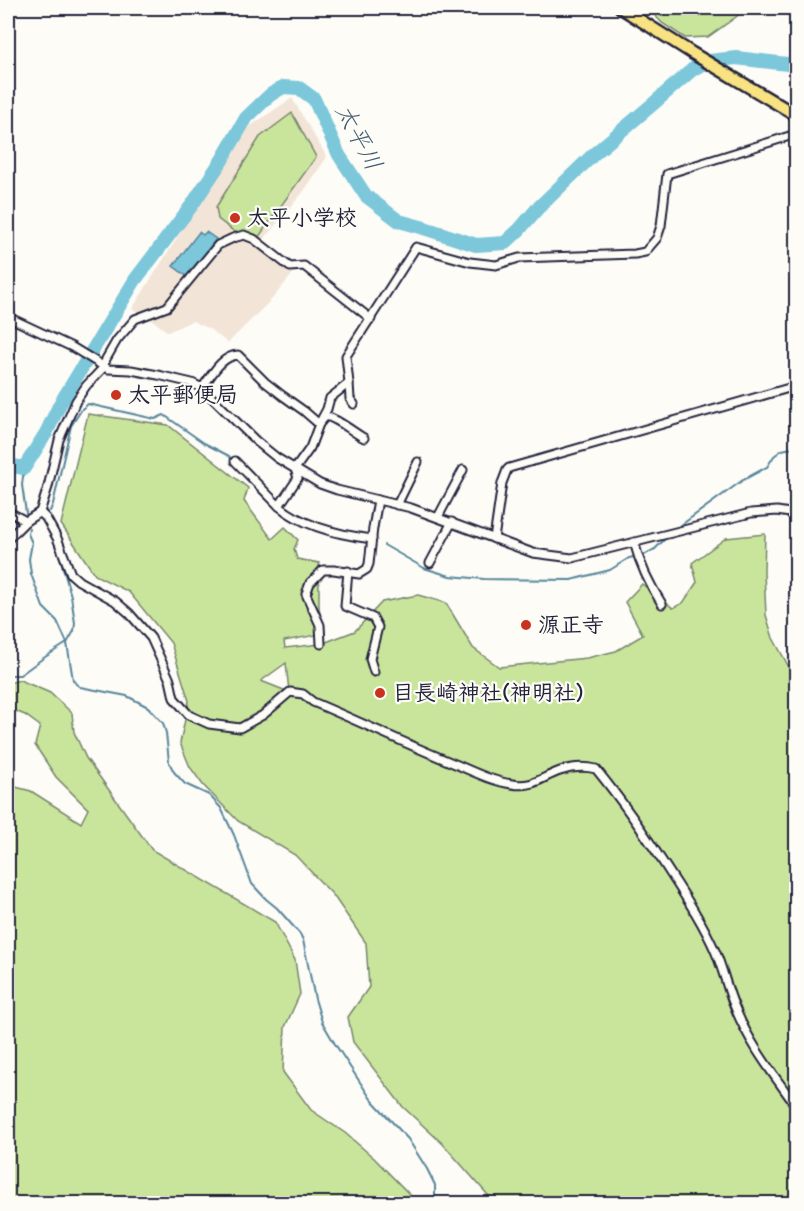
<svg xmlns="http://www.w3.org/2000/svg" width="804" height="1211" viewBox="0 0 804 1211" font-family="'Comic Neue','Klee One',sans-serif">
  <rect width="100%" height="100%" fill="#fdfcf7"/>
  <filter id="ink" filterUnits="userSpaceOnUse"><feTurbulence type="fractalNoise" baseFrequency=".0167" numOctaves="2"/><feDisplacementMap in="SourceGraphic" scale="12" xChannelSelector="R" yChannelSelector="G"/><feConvolveMatrix kernelMatrix="1 2 1 2 8 2 1 2 1" color-interpolation-filters="sRGB"/></filter>
  <g filter="url(#ink)">
    <polygon fill="#f2e5d7" points="292,98 327,157 304,191 259,245 295,271 273,298 228,343 208,328 192,321 168,332 144,314 132,309 246,129"/>
    <g fill="#c9e59c" stroke="#76846c" stroke-width="1.5" fill-rule="evenodd">
      <polygon points="648,8 746,8 736,17 708,37 685,38 662,23"/>
      <polygon points="292,113 316,157 258,238 236,233 218,219 216,207 260,137"/>
      <path d="M88,414L168,425L248,488L244,501L272,539L285,527L298,540L294,549L297,559L319,563V606L322,634L284,641L285,648L321,644L355,631L382,602L418,595L446,603L473,648L499,667L587,658L616,651L643,635L625,602L642,584L673,608L683,603L697,582L692,563L726,538L765,534L764,572L766,615L773,638L796,680V824L795,828L796,861V1203H495L443,1144L403,1107L353,1042L348,1017L369,987L366,943L333,895L295,855L238,821L203,785L190,767L180,743L189,701L171,643L129,592L95,575L61,524ZM286,663L289,692L261,681Z"/>
      <polygon points="20,680 50,693 72,713 74,732 86,758 152,850 275,922 295,960 300,994 285,1027 283,1072 311,1110 345,1133 374,1158 410,1195 412,1203 8,1203 8,785 31,791 81,823 88,809 56,777 35,745 40,726 25,715 8,708 8,683"/>
    </g>
    <polygon fill="#7bc7da" stroke="#57859a" stroke-width="1.5" points="199,232 203,235 206,232 216,239 188,277 173,266"/>
    <g fill="none" stroke-linecap="round" stroke-linejoin="round">
      <g stroke="#57859a" stroke-width="2">
        <polyline points="24,468 22,485 26,513"/>
        <polyline points="50,511 53,504 71,426 82,409 88,404 155,419 164,415 204,443 229,456 232,460"/>
        <polyline points="284,514 297,521"/>
        <polyline points="45,523 55,542"/>
        <polyline points="29,528 28,534 32,543 29,559 31,574 43,607 57,621 67,643 73,680 76,684 80,687 127,696 148,707 163,723 166,733 169,762 174,772 185,784 209,795 221,808 234,835 252,884 266,899 277,908 300,934 303,940 315,999 322,1022 335,1044 371,1099 408,1139 427,1169 435,1185 435,1204"/>
        <polyline points="677,528 743,480 767,467 774,456 782,450 796,447"/>
        <polyline points="384,545 424,568 450,576 484,579 571,580 610,570 629,558 644,555 655,549 668,536"/>
        <polyline points="8,675 20,675 42,659 67,643 74,631 75,623 71,596 57,547"/>
      </g>
      <polyline stroke="#7bc7da" stroke-width="14" points="8,465 24,468 46,433 60,404 135,280 192,205 222,160 246,118 270,95 283,87 299,88 314,99 339,155 366,196 399,221 421,227 476,245 505,243 519,230 537,209 594,154 653,104 693,69 709,61 736,58 796,65"/>
      <defs>
        <g id="street">
          <polyline points="8,317 72,347 108,369 131,370 158,375 192,383 202,388 256,441 277,458 320,484 337,490 411,508 533,553 572,558 751,513 777,511 796,514"/>
          <polyline points="349,383 350,399 354,404"/>
          <path d="M202,388C212,375 221,356 238,355L265,382L283,396L304,411L319,424L326,416C340,420 351,431 364,438"/>
          <polyline points="235,461 279,506"/>
          <polyline points="397,505 418,462"/>
          <path d="M40,512L46,518L57,538L71,574L79,581L115,601L129,613L151,638L170,680L174,698L189,715L209,724L240,728L263,715L290,692L303,694L313,702C358,721 402,742 448,761C468,769 490,781 512,784C533,788 542,777 560,771C572,767 583,766 596,769C623,802 647,837 670,873C687,899 704,925 716,953C723,970 727,988 734,1005C748,1042 773,1074 796,1106"/>
          <polyline points="8,513 13,514 26,521"/>
          <polyline points="438,517 463,470"/>
          <polyline points="8,539 26,521 40,512 48,487 59,440 76,401 86,386 103,368 106,359 117,340 135,319 167,307 218,245 233,238 244,235 254,239 290,267 304,266 371,319"/>
          <path d="M372,539C340,535 304,527 279,506L298,478L295,469L310,448L319,424L327,409L330,398L349,383L346,356L416,247L470,262L496,265L519,258L635,254L645,252L657,238L661,226L667,174L796,134"/>
          <polyline points="494,539 502,483 507,470 509,468 796,386"/>
          <path d="M634,542C640,565 649,584 662,604"/>
          <polyline points="430,563 452,522"/>
          <polyline points="348,571 345,606 373,618 378,627 370,659 374,672"/>
          <polyline points="321,644 320,625 306,594 310,583 323,570 334,570 359,574 367,569 369,564 373,528 378,500"/>
        </g>
        <polyline id="primary" points="621,8 692,53 796,115"/>
      </defs>
      <use href="#street" stroke="#22223b" stroke-width="11"/>
      <use href="#primary" stroke="#22223b" stroke-width="15"/>
      <use href="#street" stroke="#fdfcf7" stroke-width="7"/>
      <use href="#primary" stroke="#f8e281" stroke-width="10"/>
    </g>
  </g>
  <g fill="#c8321e" stroke="#fdfcf7" stroke-width="2">
    <circle cx="235" cy="218" r="6"/>
    <circle cx="116" cy="395" r="6"/>
    <circle cx="526" cy="625" r="6"/>
    <circle cx="380" cy="693" r="6"/>
  </g>
  <g text-anchor="middle" dominant-baseline="central" stroke-width="4.5" stroke-linejoin="round" paint-order="stroke">
    <g font-size="22" font-weight="bold" fill="#22223b" stroke="#fdfcf7" text-anchor="start">
      <text x="247" y="218">太平小学校</text>
      <text x="128" y="395">太平郵便局</text>
      <text x="538" y="625">源正寺</text>
      <text x="392" y="693">目長崎神社(神明社)</text>
    </g>
    <g font-size="24" font-style="italic" fill="#415c73" stroke="#fdfcf7">
      <text transform="translate(359 137) rotate(62)">太平川</text>
    </g>
  </g>
  <rect width="804" height="1211" fill="none" stroke="#fdfcf7" stroke-width="30"/>
  <rect x="15" y="15" width="774" height="1181" fill="none" stroke="#22223b" stroke-width="2" filter="url(#ink)"/>
</svg>
